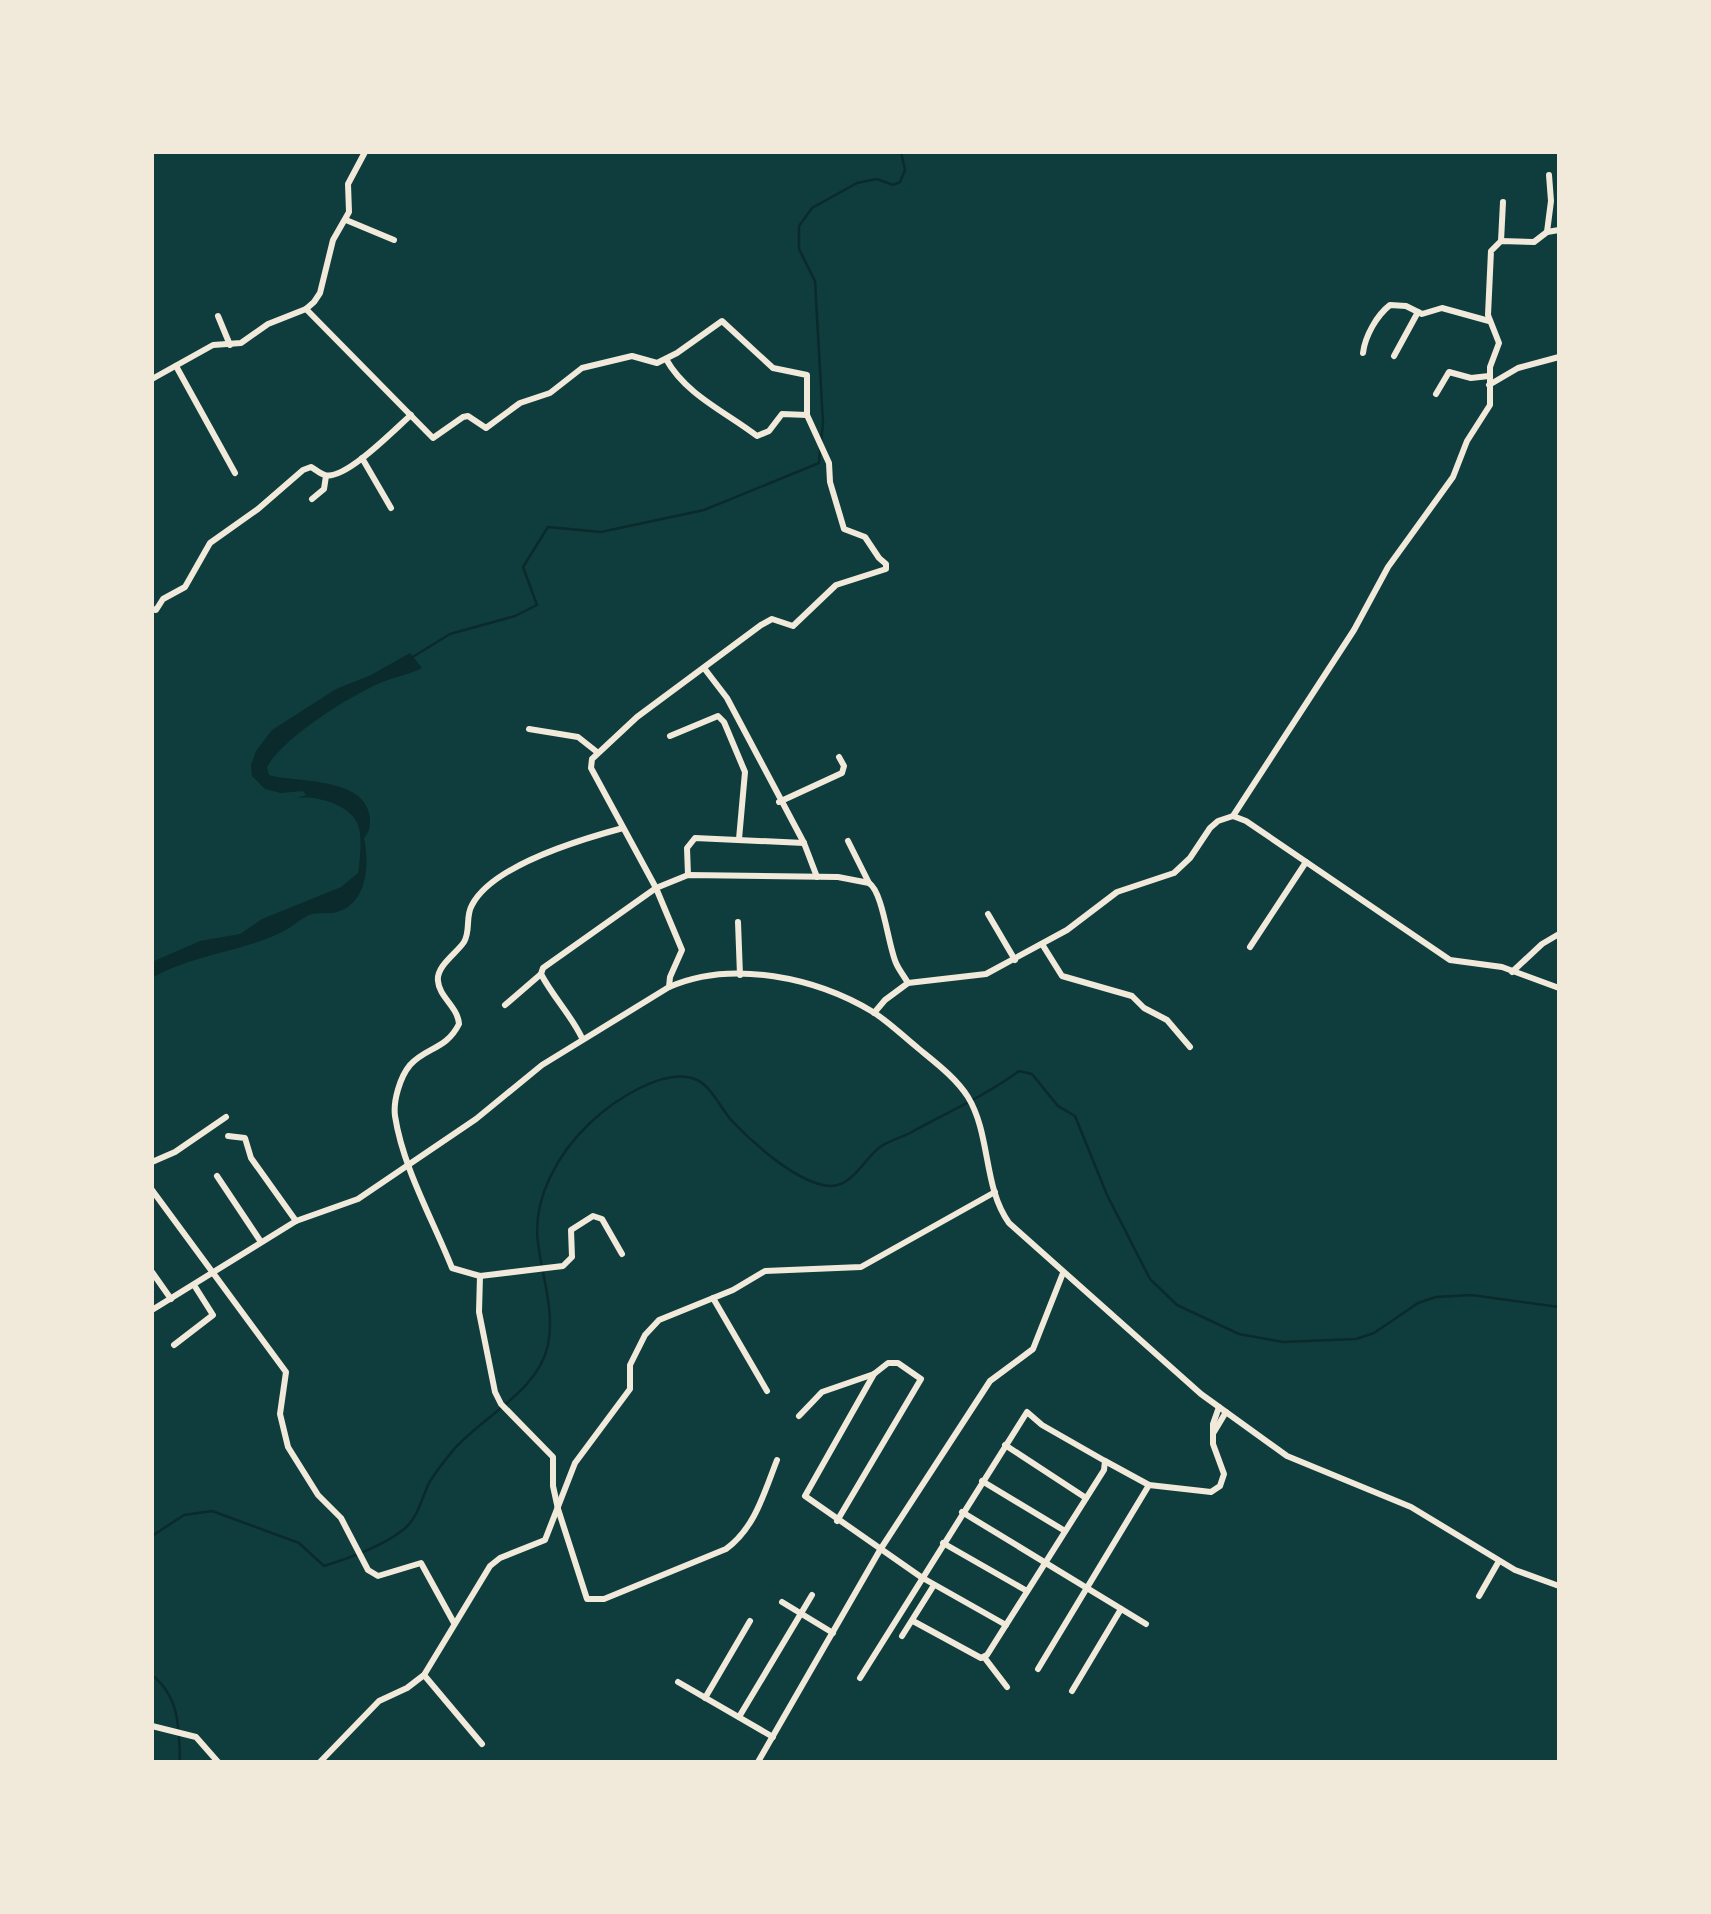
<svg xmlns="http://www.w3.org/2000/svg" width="1711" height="1914" viewBox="0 0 1711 1914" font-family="'Sofia Sans Condensed',sans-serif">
  <rect width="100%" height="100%" fill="#0f3d3e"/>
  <path fill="#0a2a2b" d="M410,653L422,668C408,675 394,677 380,683C348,697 284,737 267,767L269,775C296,783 366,776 370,818C370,826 370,831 364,838C370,866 367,907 333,913C325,914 314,912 307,916C299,920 292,927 284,931C243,952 193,954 152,978V962L200,941L240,934L262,919L341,887L358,873C360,859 362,841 359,828C354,805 316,795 297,798L306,795L303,791L281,793L265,789L252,776L251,765L256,751L272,730L336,689L371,675Z"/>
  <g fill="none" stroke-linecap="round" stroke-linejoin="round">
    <g stroke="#0a2a2b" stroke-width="2.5">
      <polyline points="821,443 823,423 815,281 799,249 799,226 812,208 857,183 877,179 893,185 900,182 905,170 901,152"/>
      <polyline points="411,658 450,634 515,616 537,605 523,567 548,527 601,532 704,510 819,463 820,449"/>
      <path d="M152,1536L184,1515L212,1511L299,1543L324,1566C350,1558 381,1547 403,1530C418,1518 421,1500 429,1483C436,1471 446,1459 455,1448C485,1415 538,1391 548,1345C555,1310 542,1277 538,1243C532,1198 559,1152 590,1123C612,1102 665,1065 697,1080C712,1087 721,1109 732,1121C754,1144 798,1184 830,1186C852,1187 865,1158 880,1147C889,1141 900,1138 910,1133C946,1113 985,1096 1019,1071L1032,1074L1058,1106L1075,1116L1107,1195L1150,1279L1177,1305L1239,1334L1283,1342L1356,1339L1374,1333L1418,1303L1436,1297L1471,1295L1559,1307"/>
      <path d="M152,1675C180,1697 179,1729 180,1762"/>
    </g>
    <g stroke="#f1e9da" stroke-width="6">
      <polyline points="346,220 394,240"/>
      <polyline points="1547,232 1551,201 1549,175"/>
      <polyline points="1501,241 1503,202"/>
      <polyline points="306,309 433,438 463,417 468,416 486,428 520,403 550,393 582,368 632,356 657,363 677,353 722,321 773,368 807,375 807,415 829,463 830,482 844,529 865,537 879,558 886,564 886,569 836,585 793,626 772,619 761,625 637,717 592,759 591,768 656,888 682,950 670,977 669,987"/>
      <polyline points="218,316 230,345"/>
      <path d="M1363,353C1365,336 1377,315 1390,305L1406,306L1422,314L1442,308L1489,321"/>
      <polyline points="1394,356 1418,312"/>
      <path d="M666,359C686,395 726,412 757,436L769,431L782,414L807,415"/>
      <polyline points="176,366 235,473"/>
      <polyline points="152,379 213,345 241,343 268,324 306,309 314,302 320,293 333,240 349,212 348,184 365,152"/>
      <polyline points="1489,385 1518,368 1559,357"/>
      <polyline points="1436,394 1449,372 1471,378 1489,376"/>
      <polyline points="362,458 391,508"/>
      <polyline points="312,499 324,489 326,476"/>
      <path d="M152,609L156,610L163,599L185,587L210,543L258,509L303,470L311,467C315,469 320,474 325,475C345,481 396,428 411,415"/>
      <polyline points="704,668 727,698 804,843 817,877"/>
      <polyline points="529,729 578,737 597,752"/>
      <polyline points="670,736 718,716 724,722 745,772 739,839"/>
      <polyline points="779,802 842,773 844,766 839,757"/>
      <polyline points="1233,816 1354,630 1388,567 1453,477 1467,441 1490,405 1490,367 1499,343 1488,315 1491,251 1501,241 1534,242 1547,232 1559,230"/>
      <path d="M623,828C582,839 493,865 472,905C465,917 471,930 464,942C457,953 436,966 438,981C439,997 458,1007 459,1024C446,1050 426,1047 410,1065C400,1077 393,1101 395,1116C403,1168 433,1220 452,1268L480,1276L479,1312L495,1392L501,1404L553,1457V1486L558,1509L587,1599H604L726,1549C755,1528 764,1493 777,1460"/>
      <polyline points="848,841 869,883"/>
      <polyline points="688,875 687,848 695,838 804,843"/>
      <polyline points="988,914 1015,960"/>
      <polyline points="738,922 740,975"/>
      <polyline points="1042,944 1062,976 1132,996 1144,1008 1167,1020 1190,1047"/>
      <polyline points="1250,947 1306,862"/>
      <polyline points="1512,972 1542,944 1559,934"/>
      <polyline points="505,1005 541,974"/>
      <polyline points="874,1013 885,1000 908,983 986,974 1067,930 1117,892 1174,873 1190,858 1210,828 1218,821 1233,816 1246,821 1450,960 1502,967 1559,988"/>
      <path d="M582,1038C571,1015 553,997 541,974L543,968L656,888L688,875L838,877L869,883C883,892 888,945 896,963C899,970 904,976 908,983"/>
      <polyline points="228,1136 245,1138 251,1158 296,1221"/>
      <polyline points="152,1162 175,1152 226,1117"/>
      <polyline points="217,1176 261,1242"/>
      <polyline points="152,1190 286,1372 280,1414 288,1447 318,1495 341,1518 368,1570 378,1576 421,1563 454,1623"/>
      <polyline points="152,1272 171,1299"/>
      <polyline points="480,1276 563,1266 572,1257 571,1230 593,1216 602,1219 622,1254"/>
      <polyline points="713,1298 767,1391"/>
      <path d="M152,1310L296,1221L358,1199L476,1119L542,1065L669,987C732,959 817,978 873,1012C889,1022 904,1037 919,1049C936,1063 956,1078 968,1097C991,1135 983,1187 1009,1223L1201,1394L1287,1456L1411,1507L1515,1570L1559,1586"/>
      <polyline points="174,1345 213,1315 194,1285"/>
      <polyline points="874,1374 805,1496 921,1577 1006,1625"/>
      <polyline points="799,1416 822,1392 874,1374 888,1363 898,1363 921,1379 837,1521"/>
      <polyline points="1214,1432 1226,1412"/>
      <polyline points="1005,1445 1086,1498"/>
      <polyline points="1105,1461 1149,1485 1211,1492 1220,1486 1224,1474 1213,1444 1213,1424 1219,1407"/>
      <polyline points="982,1481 1065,1531"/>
      <polyline points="962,1512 1146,1624"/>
      <polyline points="943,1543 1027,1591"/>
      <polyline points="1479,1596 1499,1561"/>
      <polyline points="782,1602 833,1633"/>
      <polyline points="902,1636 934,1585"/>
      <polyline points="984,1657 1007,1687"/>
      <polyline points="1038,1669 1149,1485"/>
      <polyline points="424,1675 482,1744"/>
      <polyline points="860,1678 1027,1412 1042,1425 1105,1461 1104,1470 987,1655 981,1658 913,1621"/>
      <polyline points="678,1682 773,1737"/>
      <polyline points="1072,1691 1121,1609"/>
      <polyline points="705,1698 750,1621"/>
      <polyline points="739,1717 812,1595"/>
      <polyline points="152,1726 196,1737 218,1762"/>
      <polyline points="320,1762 379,1701 407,1688 424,1675 490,1566 500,1558 545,1540 575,1463 630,1389 630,1365 645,1335 659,1320 733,1290 765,1271 861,1267 995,1192"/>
      <polyline points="758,1762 880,1550 990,1381 1033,1349 1063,1273"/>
    </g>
  </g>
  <rect width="1711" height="1914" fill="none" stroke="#f1e9da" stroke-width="308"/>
</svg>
